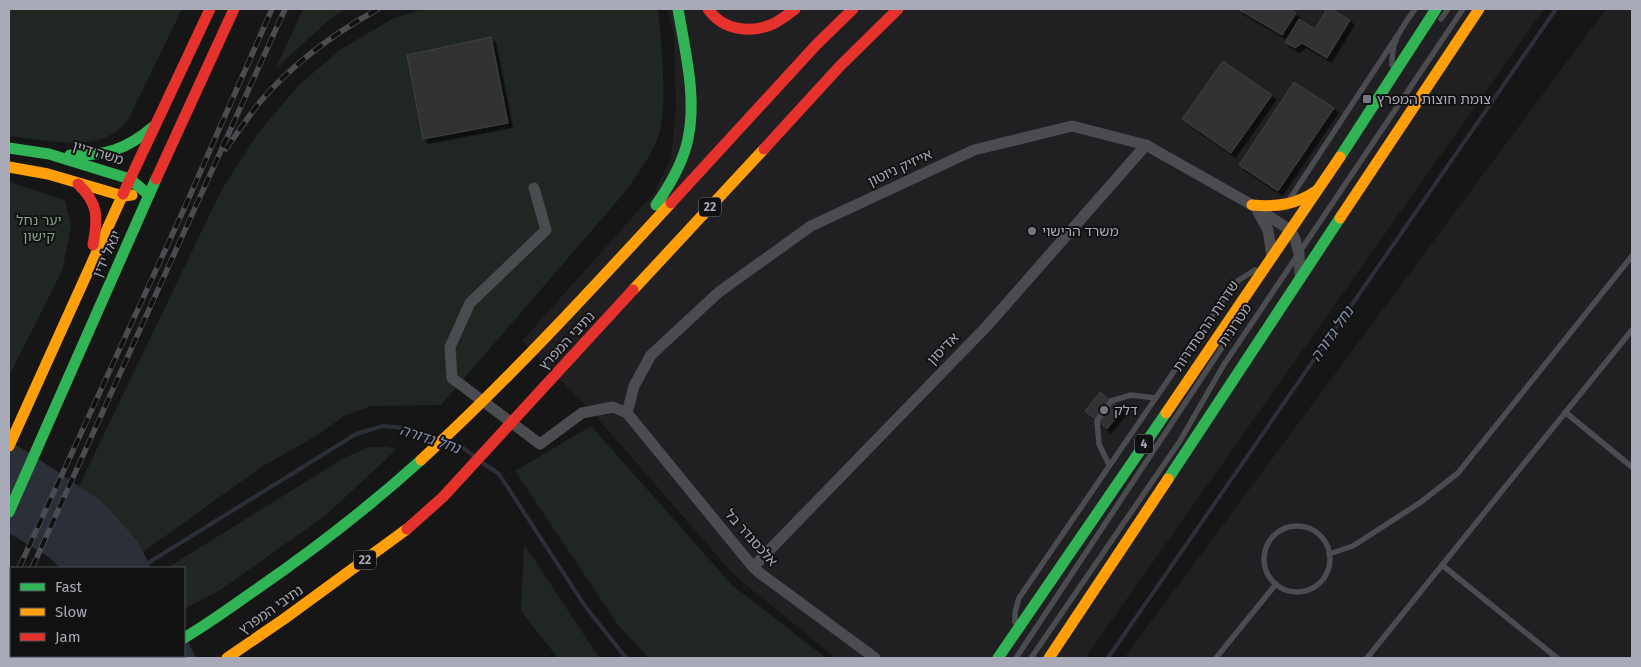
<svg xmlns="http://www.w3.org/2000/svg" width="1641" height="667" viewBox="0 0 1641 667" font-family="'Fira Sans','Noto Sans Hebrew',sans-serif">
  <defs>
    <filter id="shadow"><feDropShadow dx="4.5" dy="4.5" stdDeviation="0" flood-color="#0009"/></filter>
  </defs>
  <rect width="100%" height="100%" fill="#161617"/>
  <g fill="#202022">
    <polygon points="667,9 1544,9 1085,658 836,658 734,575 593,413 522,341 654,193 671,158 676,108 674,35"/>
    <polygon points="1606,9 1632,9 1632,658 1124,658"/>
  </g>
  <g fill="#202722">
    <path d="M9,9H182L128,120C125,124 121,128 117,131C89,152 41,139 9,136Z"/>
    <polygon points="303,9 345,9 330,19 276,68"/>
    <path d="M423,9H658C661,41 669,111 657,140C649,159 637,175 625,192L441,405L371,406L344,416L321,433L263,466L143,552L137,539L79,486L222,189L259,132L299,85L340,50L392,19Z"/>
    <polygon points="9,182 65,200 71,227 62,271 9,376"/>
    <polygon points="591,426 732,585 826,658 649,658 618,625 515,471"/>
    <polygon points="369,447 386,447 397,449 326,515 222,589 184,609 184,568 167,568 344,458"/>
    <polygon points="524,544 598,656 600,658 558,658 521,611"/>
    <polygon points="11,640 11,656 91,656 87,658 9,658 9,645"/>
  </g>
  <g fill="#2b2f38">
    <polygon points="9,442 25,450 101,501 137,540 151,568 60,568 49,557 9,533"/>
    <polygon points="184,633 196,658 99,658 98,656 184,656"/>
  </g>
  <g fill="none" stroke-linecap="round" stroke-linejoin="round">
    <g stroke="#2b2f38" stroke-width="4">
      <polyline points="449,443 463,448 474,456"/>
      <polyline points="483,463 499,474 585,606 626,658"/>
      <polyline points="140,568 356,434 383,426 404,428 435,439"/>
      <polyline points="1108,658 1556,9"/>
    </g>
  </g>
  <g fill="#323335" stroke="#3f4043" filter="url(#shadow)">
    <polygon points="1238,9 1288,9 1296,13 1282,35"/>
    <polygon points="1327,9 1331,9 1350,20 1327,58 1302,43 1295,48 1285,42 1299,19 1315,29"/>
    <polygon points="491,37 508,123 423,139 407,55"/>
    <polygon points="1223,61 1272,95 1231,153 1182,119"/>
    <polygon points="1294,82 1334,108 1278,191 1239,165"/>
    <polygon points="1100,392 1122,410 1107,429 1085,411"/>
  </g>
  <g fill="none" stroke-linecap="round" stroke-linejoin="round">
    <g stroke="#4b4c4f" stroke-width="5.5">
      <polyline points="1441,19 1448,9"/>
      <path d="M1392,65C1391,40 1402,28 1415,9"/>
      <polyline points="1291,197 1397,36"/>
      <polyline points="1565,412 1632,467"/>
      <polyline points="1109,465 1099,444 1097,421 1111,401 1131,395 1155,398"/>
      <circle cx="1297" cy="559" r="33"/>
      <polyline points="1329,554 1353,546 1421,502 1458,473 1632,256"/>
      <polyline points="1442,565 1557,658"/>
      <polyline points="1015,622 1015,612 1019,598 1231,288 1239,280 1255,270"/>
      <polyline points="1016,658 1229,337"/>
      <polyline points="1031,658 1180,441 1223,366 1463,9"/>
      <polyline points="1216,658 1276,584"/>
      <polyline points="1367,658 1632,330"/>
    </g>
    <g stroke="#4b4c4f" stroke-width="11">
      <polyline points="534,188 546,230 470,303 450,347 452,378 540,444 582,413 613,407 627,413 753,567 761,574 875,658"/>
      <polyline points="1258,212 1268,230 1272,257"/>
      <polyline points="627,413 634,386 651,355 719,292 811,226 974,150 1072,126 1146,145 1252,205 1290,230 1295,239 1299,253 1300,275"/>
      <polyline points="753,567 987,326 1146,145"/>
    </g>
    <g stroke="#30b455" stroke-width="11">
      <polyline points="9,148 49,154 130,179 149,195"/>
      <path d="M70,155C105,156 126,150 153,127"/>
      <polyline points="1340,157 1436,9"/>
      <path d="M656,205C670,185 683,163 688,139C697,97 685,51 678,9"/>
      <polyline points="1168,479 1340,218"/>
      <polyline points="9,512 156,179"/>
      <path d="M184,638C208,624 231,607 254,591C312,551 368,508 421,460"/>
      <polyline points="149,658 153,656"/>
      <polyline points="998,658 1166,413"/>
    </g>
    <g stroke="#ff9f0a" stroke-width="11">
      <polyline points="9,167 48,174 123,196 132,195"/>
      <path d="M1252,205C1276,207 1296,205 1316,191"/>
      <polyline points="1340,218 1479,9"/>
      <polyline points="633,290 764,149"/>
      <polyline points="1166,413 1340,157"/>
      <polyline points="9,446 123,194"/>
      <path d="M421,460C509,379 590,291 671,203"/>
      <polyline points="227,658 284,619 407,529"/>
      <polyline points="1049,658 1168,479"/>
    </g>
    <g stroke="#e5322d" stroke-width="11">
      <path d="M708,9C723,31 752,34 775,23C782,19 789,14 795,9"/>
      <polyline points="764,149 840,66 898,9"/>
      <polyline points="156,179 234,9"/>
      <path d="M78,184C99,204 98,218 93,245"/>
      <polyline points="123,194 210,9"/>
      <polyline points="671,203 817,44 853,9"/>
      <polyline points="407,529 443,497 633,290"/>
    </g>
    <defs>
      <g id="rail">
        <path d="M226,149C237,133 248,117 260,102C292,64 335,33 378,9"/>
        <polyline points="19,568 184,209 272,9"/>
        <polyline points="32,568 285,9"/>
        <polyline points="9,591 11,585"/>
        <polyline points="9,618 11,612"/>
      </g>
    </defs>
    <use href="#rail" stroke="#4c4c50" stroke-width="5.5"/>
    <use href="#rail" stroke="#111112" stroke-width="4" stroke-dasharray="11" stroke-linecap="butt"/>
  </g>
  <g fill="#75767f" stroke="#111112" stroke-width="2">
    <rect x="1362" y="94" width="10" height="10" rx="2.5"/>
    <circle cx="1032" cy="231" r="5"/>
    <circle cx="1104" cy="410" r="5"/>
  </g>
  <g text-anchor="middle" dominant-baseline="central" stroke-width="4" stroke-linejoin="round" paint-order="stroke">
    <g fill="#111112" stroke="#7b7c86" stroke-width="1">
      <rect x="699" y="197.5" width="22" height="19" rx="4"/>
      <rect x="1135" y="434.5" width="18" height="19" rx="4"/>
      <rect x="354" y="550.5" width="22" height="19" rx="4"/>
    </g>
    <g font-size="12" font-weight="bold" fill="#a8aab7">
      <text x="710" y="207">22</text>
      <text x="1144" y="444">4</text>
      <text x="365" y="560">22</text>
    </g>
    <g font-size="14" fill="#a8aab7" stroke="#111112" text-anchor="start">
      <text x="1377" y="99">צומת חוצות המפרץ</text>
      <text x="1042" y="231">משרד הרישוי</text>
      <text x="1114" y="410">דלק</text>
    </g>
    <g font-size="14" fill="#a8aab7" stroke="#111112">
      <text transform="translate(98 153) rotate(17)">משה דיין</text>
      <text transform="translate(900 168) rotate(-25)">אייזיק ניוטון</text>
      <text transform="translate(107 254) rotate(-66)">יגאל ידין</text>
      <text transform="translate(1235 325) rotate(-56)">מטרונית</text>
      <text transform="translate(1206 326) rotate(-56)">שדרות ההסתדרות</text>
      <text transform="translate(567 341) rotate(-47)">נתיבי המפרץ</text>
      <text transform="translate(943 349) rotate(-46)">אדיסון</text>
      <text transform="translate(751 538) rotate(48)">אלכסנדר בל</text>
      <text transform="translate(271 610) rotate(-35)">נתיבי המפרץ</text>
    </g>
    <g font-size="14" fill="#81a189" stroke="#111112">
      <text x="39" y="220">יער נחל<tspan x="39" dy="16">קישון</tspan></text>
    </g>
    <g font-size="15" font-style="italic" fill="#8291b0" stroke="#111112">
      <text transform="translate(1332 334) rotate(-55)">נחל גדורה</text>
      <text transform="translate(430 439) rotate(18)">נחל גדורה</text>
    </g>
  </g>
  <rect width="1641" height="667" fill="none" stroke="#a8aab7" stroke-width="20"/>
  <rect x="10" y="567" width="175" height="90" fill="#111112" stroke="#4d4e54"/>
  <rect x="20" y="583" width="25" height="8" fill="#30b455" stroke="#4d4e54"/>
  <text x="55" y="592" font-size="15" fill="#a8aab7">Fast</text>
  <rect x="20" y="608" width="25" height="8" fill="#ff9f0a" stroke="#4d4e54"/>
  <text x="55" y="617" font-size="15" fill="#a8aab7">Slow</text>
  <rect x="20" y="633" width="25" height="8" fill="#e5322d" stroke="#4d4e54"/>
  <text x="55" y="642" font-size="15" fill="#a8aab7">Jam</text>
</svg>
